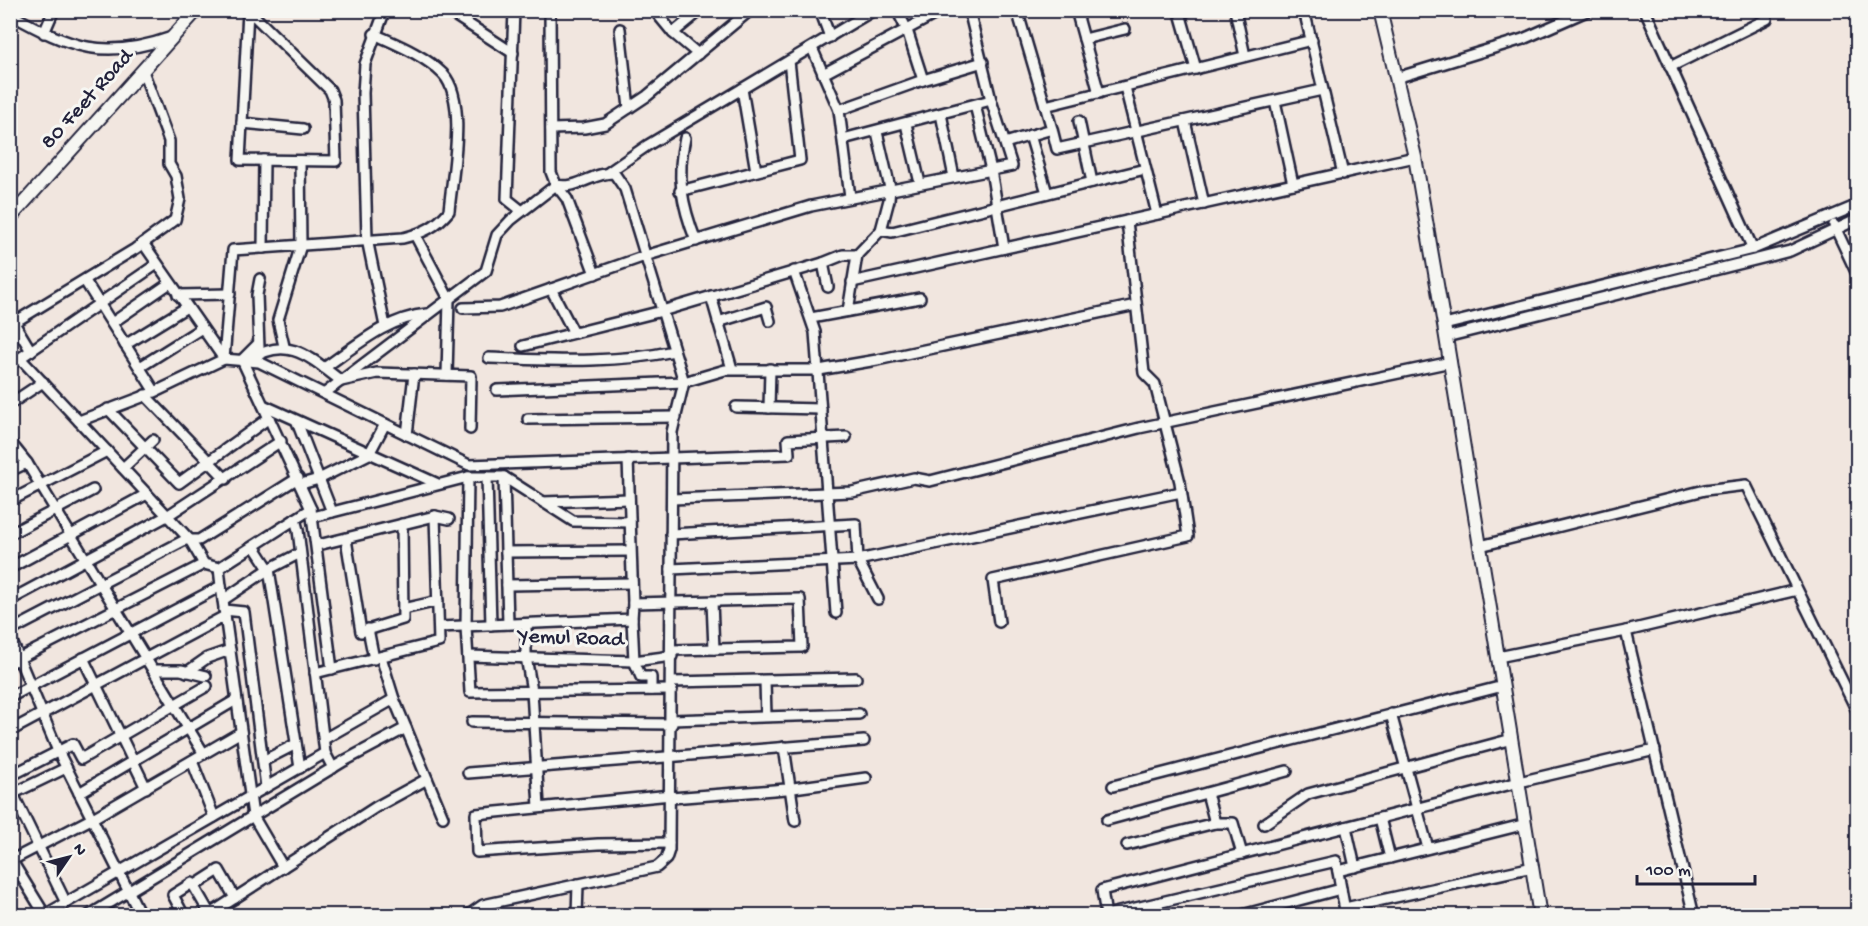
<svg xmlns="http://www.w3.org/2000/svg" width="1868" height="926" viewBox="0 0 1868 926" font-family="'Gochi Hand',sans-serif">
  <rect width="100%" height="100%" fill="#f1e6df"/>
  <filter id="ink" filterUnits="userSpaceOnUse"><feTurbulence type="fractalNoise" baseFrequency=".0167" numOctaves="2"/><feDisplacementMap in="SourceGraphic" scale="12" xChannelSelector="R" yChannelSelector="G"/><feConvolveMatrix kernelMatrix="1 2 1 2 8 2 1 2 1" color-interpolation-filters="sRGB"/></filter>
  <g filter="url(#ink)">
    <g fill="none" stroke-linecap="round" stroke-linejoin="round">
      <defs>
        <g id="minor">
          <polyline points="248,10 330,90 334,100 336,161 240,160 248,11"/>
          <polyline points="514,10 507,199 522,211"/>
          <polyline points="654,10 673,33 701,10"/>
          <polyline points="820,10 830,37"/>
          <polyline points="1076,10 1099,93"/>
          <polyline points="1189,10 1180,13 1196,69"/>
          <polyline points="1235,10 1245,56"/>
          <polyline points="1304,10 1343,174"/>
          <polyline points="1645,10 1753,249"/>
          <polyline points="448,11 513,53"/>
          <path d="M10,14C71,48 104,61 172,37"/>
          <polyline points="620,29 629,108"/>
          <polyline points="44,33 54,10"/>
          <polyline points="673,33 698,54"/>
          <path d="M374,34C398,45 424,55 443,74C468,101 452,175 449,211C436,227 423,233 403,238L233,250L224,359L259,362L469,465L789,454L788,440L846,437"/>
          <polyline points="1084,39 1125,29"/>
          <polyline points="812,48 839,110 850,197"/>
          <polyline points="1670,67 1767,19"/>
          <polyline points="823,74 943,10"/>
          <polyline points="1396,78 1523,39 1589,10"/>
          <polyline points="923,80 983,62"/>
          <polyline points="1125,87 1157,214"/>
          <polyline points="742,89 756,171"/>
          <polyline points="1275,101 1293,184"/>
          <polyline points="975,105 991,170 1004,248"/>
          <polyline points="1045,106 1312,40"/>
          <polyline points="839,110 923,80 907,30 897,10"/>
          <polyline points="941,114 954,177"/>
          <polyline points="1079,121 1092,182"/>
          <polyline points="1185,121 1204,204"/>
          <polyline points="242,123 303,129"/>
          <polyline points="906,124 920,183"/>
          <polyline points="551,129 584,128 605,124 647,96 748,12"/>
          <polyline points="1052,129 1057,149 1322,90"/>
          <polyline points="1030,135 1047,193"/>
          <path d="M685,138C676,176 682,205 696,241"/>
          <polyline points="843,139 991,100"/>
          <polyline points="1005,143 1052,129 1017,10"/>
          <polyline points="609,172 648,145 874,10"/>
          <polyline points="680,191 800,160 789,61"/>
          <polyline points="1834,225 1858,276"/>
          <polyline points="881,230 892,232 1145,169"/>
          <polyline points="415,235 449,299 447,375"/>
          <polyline points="263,248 264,160"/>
          <polyline points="823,263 843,255 857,255"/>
          <polyline points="794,271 815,332 836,613"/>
          <polyline points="85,281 155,392 224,359 143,243"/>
          <polyline points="852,282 1415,157"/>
          <polyline points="551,289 574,333"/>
          <polyline points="178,295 230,294"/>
          <polyline points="711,296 732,369"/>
          <polyline points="463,308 500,307 645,256 811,206 1012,166 991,100 969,10"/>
          <polyline points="848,311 857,255 881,230 889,200 890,188 877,132"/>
          <polyline points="811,318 920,298"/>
          <polyline points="718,322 766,307 770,321"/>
          <polyline points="14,323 31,351"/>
          <polyline points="112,323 170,283"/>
          <polyline points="10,325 135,249 175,220 180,199 176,176 169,164 169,141 143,71"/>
          <polyline points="1444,325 1753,249 1858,205"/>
          <polyline points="385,326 367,239 363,93 365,64 385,10"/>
          <polyline points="1446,337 1790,251 1858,219"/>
          <polyline points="258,344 242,360 311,509 332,669"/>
          <polyline points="125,345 187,307"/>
          <polyline points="284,346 278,320 301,245 300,161"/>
          <polyline points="523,346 662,311 823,263 828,287"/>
          <polyline points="259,348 257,295 260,279"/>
          <polyline points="20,358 190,540 204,564 219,568"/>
          <path d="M489,358C550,360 615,364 674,351"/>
          <path d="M248,361C286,334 309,356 341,381L377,373L471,376L470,429"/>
          <polyline points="10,365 157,264"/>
          <polyline points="140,367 202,328"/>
          <path d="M324,368C357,345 387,318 427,314"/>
          <polyline points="497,390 684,382 725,370 819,370 877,360 1136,305"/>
          <polyline points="325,393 486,271 497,235 511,220 556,185 567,199 595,274"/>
          <polyline points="145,395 226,479"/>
          <polyline points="10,404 43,382"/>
          <polyline points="263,405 438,484"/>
          <polyline points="736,407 821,409"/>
          <polyline points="769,408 770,369"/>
          <polyline points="108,409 179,483 269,418"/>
          <polyline points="528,419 676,417"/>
          <polyline points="79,421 150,394"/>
          <polyline points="297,422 332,512"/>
          <polyline points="407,435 414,374"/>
          <polyline points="10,442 27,463 204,754"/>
          <polyline points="628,459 633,603"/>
          <polyline points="123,468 153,440"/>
          <polyline points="10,471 27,463"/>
          <polyline points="468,477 466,627 470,692 672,690"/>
          <polyline points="487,477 491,625"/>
          <polyline points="504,477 508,624"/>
          <polyline points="301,484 319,479 369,454 385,424"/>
          <polyline points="672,499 852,492 914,478 930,481 1139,428 1451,362"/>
          <polyline points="10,501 107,451"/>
          <polyline points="543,502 629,499"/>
          <polyline points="313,517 468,477 504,477 573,521 630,522"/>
          <polyline points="295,519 298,530 325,753 333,768"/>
          <polyline points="10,534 93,490"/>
          <polyline points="671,534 856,524 858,560 878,599"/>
          <polyline points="346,539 361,632 403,619 402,524"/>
          <polyline points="318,545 435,516 449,519"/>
          <polyline points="254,546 269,569 300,768"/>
          <polyline points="1480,546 1705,490 1746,485 1858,713"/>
          <polyline points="506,552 630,551"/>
          <polyline points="10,568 147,494"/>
          <polyline points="671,569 858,560 1181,492"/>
          <polyline points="507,585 632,583"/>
          <polyline points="221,586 253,816 283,867"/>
          <polyline points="10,600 167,516 281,441"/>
          <polyline points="223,600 269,569 300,553"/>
          <polyline points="712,602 714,649"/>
          <polyline points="403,609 438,601"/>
          <polyline points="224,610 244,612 266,787"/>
          <polyline points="632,619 634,661 641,677 651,677 651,690"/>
          <polyline points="999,622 993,580 1188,536 1180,482 1155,384 1144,373 1127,221"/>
          <polyline points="526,624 526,657 532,691 539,807"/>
          <polyline points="439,627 632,619 633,603 800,599 802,647 672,650"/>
          <polyline points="368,629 374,659"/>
          <polyline points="10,631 185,540 199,540 298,478"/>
          <polyline points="1626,631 1797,590"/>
          <polyline points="10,637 58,751 141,916"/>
          <polyline points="468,656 634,661 672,656"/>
          <polyline points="381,657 394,699"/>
          <polyline points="1498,657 1626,631 1694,916"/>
          <polyline points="83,658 146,788"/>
          <polyline points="10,663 204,564"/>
          <polyline points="153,670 181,670 206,676"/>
          <polyline points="187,672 207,658 230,650"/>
          <polyline points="315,673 439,642 435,516"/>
          <polyline points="765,681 766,716"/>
          <polyline points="672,682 856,678"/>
          <polyline points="10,697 221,586 219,568 311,509"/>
          <polyline points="1391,714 1428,848"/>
          <polyline points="671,720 859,714"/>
          <polyline points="472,722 672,724"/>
          <polyline points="10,731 225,616"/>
          <polyline points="324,739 394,699 443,817"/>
          <polyline points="784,747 795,821"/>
          <polyline points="192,761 214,817"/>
          <polyline points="263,761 296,744"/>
          <polyline points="468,773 864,741"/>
          <polyline points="10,776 73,744 81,759 207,686"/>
          <polyline points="1113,786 1503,686"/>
          <polyline points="79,793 236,700"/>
          <polyline points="1207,793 1215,823"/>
          <polyline points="13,794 66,903"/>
          <polyline points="10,795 66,768"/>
          <polyline points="671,798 786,789 866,778"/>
          <polyline points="1380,818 1390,858"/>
          <polyline points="1107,820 1287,771"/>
          <polyline points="1264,824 1308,794 1512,739"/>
          <polyline points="1346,827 1355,867"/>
          <polyline points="669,843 598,844 477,852 476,814 671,795"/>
          <polyline points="1127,845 1215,823 1233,823 1242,854"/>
          <polyline points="10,858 45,915"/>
          <polyline points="10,861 93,818 241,732"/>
          <polyline points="1338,871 1526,824"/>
          <polyline points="194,886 219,870 235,898"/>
          <polyline points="1345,908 1533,867"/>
          <polyline points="1106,915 1336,861 1346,916"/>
          <polyline points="43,916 325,753"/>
          <polyline points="88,916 344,761 406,728"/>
          <polyline points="184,916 173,895 192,883 210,914"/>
          <polyline points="207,916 376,807 427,779"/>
          <path d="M467,916L483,905L657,867L666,859L669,850L672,432L684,382L625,189L614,173C593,172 578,190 556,185L551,172L550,10"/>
          <polyline points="577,916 578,884"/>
          <polyline points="1106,916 1102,890 1519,782 1655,750"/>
          <polyline points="1238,916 1341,889"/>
        </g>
        <g id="major">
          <polyline points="1380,10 1415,157 1444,325 1540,916"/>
          <polyline points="10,218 197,10"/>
        </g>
      </defs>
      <use href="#minor" stroke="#22223b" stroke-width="14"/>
      <use href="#major" stroke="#22223b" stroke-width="16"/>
      <use href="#minor" stroke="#f6f6f2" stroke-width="9"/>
      <use href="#major" stroke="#f6f6f2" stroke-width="12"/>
    </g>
  </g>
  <g text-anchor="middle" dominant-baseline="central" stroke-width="6" stroke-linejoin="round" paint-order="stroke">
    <g font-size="22" fill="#22223b" stroke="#f6f6f2">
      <text transform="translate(88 100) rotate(-48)">80 Feet Road</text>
      <text transform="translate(571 639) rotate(2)">Yemul Road</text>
    </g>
  </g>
  <rect width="1868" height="926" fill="none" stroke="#f6f6f2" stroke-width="36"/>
  <rect x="18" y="18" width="1832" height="890" fill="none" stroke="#22223b" stroke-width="2" filter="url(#ink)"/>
  <g transform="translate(69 857) rotate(55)" stroke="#f6f6f2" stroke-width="4.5" paint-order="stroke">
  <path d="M0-4.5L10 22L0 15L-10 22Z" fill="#22223b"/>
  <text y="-9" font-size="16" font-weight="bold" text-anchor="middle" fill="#22223b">N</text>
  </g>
  <path d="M1637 875v9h118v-9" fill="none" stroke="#22223b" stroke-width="3"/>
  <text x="1646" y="875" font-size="18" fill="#22223b" stroke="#f6f6f2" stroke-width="4.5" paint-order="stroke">100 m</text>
</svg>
